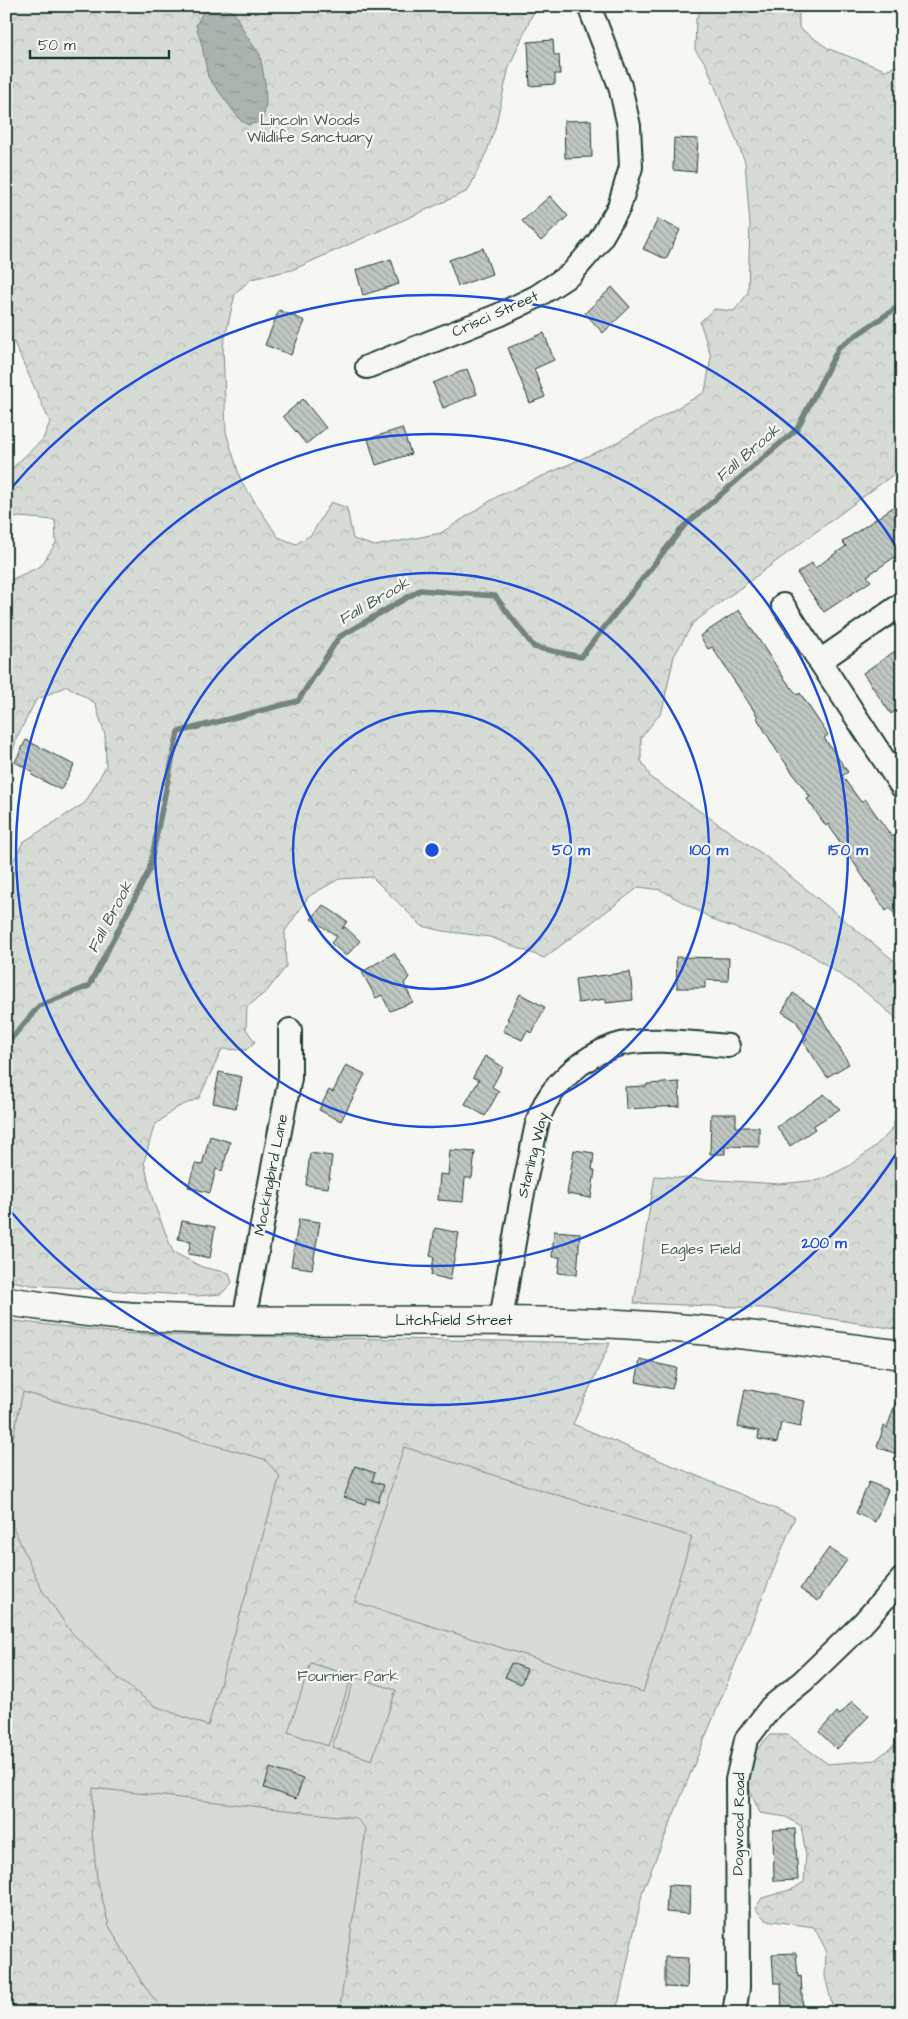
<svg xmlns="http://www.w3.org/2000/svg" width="908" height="2019" viewBox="0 0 908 2019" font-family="'Architects Daughter',sans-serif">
  <defs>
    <pattern id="forest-crowns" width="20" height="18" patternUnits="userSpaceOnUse" patternTransform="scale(1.25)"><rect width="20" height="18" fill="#d6dbd6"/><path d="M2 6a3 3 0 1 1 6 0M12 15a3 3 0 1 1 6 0" fill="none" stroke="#b7bdb8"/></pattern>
    <pattern id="water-ripples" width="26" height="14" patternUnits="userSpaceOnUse" patternTransform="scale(1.25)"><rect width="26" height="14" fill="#aab3ae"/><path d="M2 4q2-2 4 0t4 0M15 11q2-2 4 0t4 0" fill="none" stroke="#8a938e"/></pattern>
    <pattern id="building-back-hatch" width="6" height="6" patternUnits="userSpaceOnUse" patternTransform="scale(1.25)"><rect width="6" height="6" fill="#c1c8c3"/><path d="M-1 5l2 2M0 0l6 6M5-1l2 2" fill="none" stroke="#9ca49f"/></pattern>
  </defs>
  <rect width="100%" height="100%" fill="#f6f6f2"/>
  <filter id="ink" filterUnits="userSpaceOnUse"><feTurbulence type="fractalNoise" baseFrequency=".02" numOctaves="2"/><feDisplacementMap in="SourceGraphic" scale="10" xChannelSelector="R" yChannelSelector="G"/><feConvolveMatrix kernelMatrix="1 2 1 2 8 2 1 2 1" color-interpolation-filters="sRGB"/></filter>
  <g filter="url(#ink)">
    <g fill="url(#forest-crowns)" stroke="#7a8c85">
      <polygon points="6,6 536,6 509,67 495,128 487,151 468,191 292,270 251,279 235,294 223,346 226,432 241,481 278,537 296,544 311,535 331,502 347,508 353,539 375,546 441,533 498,496 610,446 705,392 711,357 700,322 714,309 734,311 748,293 750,225 745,162 706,64 695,50 696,18 704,6 799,6 799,28 829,49 885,70 902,64 902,468 693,623 674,656 662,711 641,738 641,760 651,778 764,855 902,967 902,1023 864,991 810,954 718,922 661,890 639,887 544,958 490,937 443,931 422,926 372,877 339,879 309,896 285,931 286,967 267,991 247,1007 246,1029 255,1042 246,1050 222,1049 199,1098 176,1108 154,1126 144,1162 153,1201 173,1252 202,1267 229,1273 232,1283 221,1294 197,1296 32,1285 6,1280 6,875 23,842 85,803 106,766 105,735 95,703 67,686 36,700 17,737 9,765 6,765 6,582 41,566 56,543 55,520 20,517 6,519 6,474 43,439 50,422 12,338 6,337"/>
      <polygon points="902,1104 902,1330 763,1308 634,1303 655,1176 779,1184 820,1180 849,1166 873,1148 890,1132"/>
      <polygon points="6,1320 119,1333 170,1335 610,1343 573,1424 795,1517 643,1890 619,2001 613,2013 6,2013"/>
      <polygon points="770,1735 788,1735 828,1764 875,1760 902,1739 902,2013 834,2013 825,1976 826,1950 814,1927 766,1920 755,1909 762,1898 793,1889 804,1882 806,1855 801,1826 786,1817 760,1813 749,1789 752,1755"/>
    </g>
    <g fill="#d6dbd6" stroke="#7a8c85">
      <polygon points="23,1392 264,1459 280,1476 208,1726 155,1706 120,1680 71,1632 42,1590 13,1527 8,1472 14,1433"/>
      <polygon points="404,1447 692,1537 643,1692 355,1602"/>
      <polygon points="311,1663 352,1676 328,1746 288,1732"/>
      <polygon points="355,1677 396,1690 372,1760 332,1747"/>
      <polygon points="93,1788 356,1818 366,1829 339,2013 165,2013 142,1983 109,1926 97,1878 92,1832"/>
    </g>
    <polygon fill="url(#water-ripples)" stroke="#72847d" points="221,8 234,12 246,35 260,55 265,83 266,103 263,121 248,125 241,121 208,77 202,46 196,25 204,10"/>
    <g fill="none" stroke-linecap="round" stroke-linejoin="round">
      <polyline stroke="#72847d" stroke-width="5.5" points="6,1045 39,1006 89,986 149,871 178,732 298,701 339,637 420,590 495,596 534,647 581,657 684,526 797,429 839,347 902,304"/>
    </g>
    <g fill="url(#building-back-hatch)" stroke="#1f3d34">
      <polygon points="553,40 554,55 559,55 560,74 555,74 555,84 530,86 528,42"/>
      <polygon points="591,120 592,157 565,158 564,121"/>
      <polygon points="674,138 698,139 696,172 673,170"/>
      <polygon points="550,196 568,216 541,241 522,221"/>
      <polygon points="658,219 680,230 666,259 643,249"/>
      <polygon points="483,248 492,274 458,286 449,260"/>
      <polygon points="391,259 399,284 363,295 356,270"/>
      <polygon points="612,287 630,307 603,333 585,313"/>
      <polygon points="279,310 305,321 291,355 265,345"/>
      <polygon points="544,333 554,360 534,369 545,397 530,403 508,348"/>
      <polygon points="467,369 477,394 443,408 433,383"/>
      <polygon points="303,399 326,428 306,444 283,416"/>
      <polygon points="402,428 411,454 376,465 368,439"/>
      <polygon points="902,501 902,552 867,576 871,581 824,612 797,573 812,563 815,568 846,546 842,542"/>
      <polygon points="739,610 784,678 797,695 800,693 828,735 824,738 848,772 842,776 861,802 865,799 892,837 895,835 902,844 902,924 890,908 886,911 828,824 826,826 807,799 810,797 777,751 757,718 758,717 712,647 708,649 700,636"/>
      <polygon points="895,651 902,661 902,706 891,714 863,673"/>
      <polygon points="26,740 74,765 61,790 32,775 33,772 15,762"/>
      <polygon points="323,905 347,921 342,929 345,927 360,941 346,956 331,943 337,936 311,919"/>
      <polygon points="394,953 409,977 404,984 413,1002 390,1011 382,995 376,998 362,972"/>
      <polygon points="676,957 729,958 728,981 705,980 705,988 677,988"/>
      <polygon points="630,972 633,1000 606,1003 606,999 578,1003 575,979"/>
      <polygon points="793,993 817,1010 849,1064 827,1077 803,1041 807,1039 796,1021 782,1012"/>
      <polygon points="520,994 545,1007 532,1033 527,1031 522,1040 503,1031 509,1020 507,1019"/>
      <polygon points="485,1056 503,1067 492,1087 499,1091 485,1116 465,1104 479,1080 473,1077"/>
      <polygon points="346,1065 365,1074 341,1121 319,1110 329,1090 333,1092"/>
      <polygon points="219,1072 242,1077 236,1108 213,1103"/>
      <polygon points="679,1082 680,1106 626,1109 625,1087 647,1086 647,1084"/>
      <polygon points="824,1094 840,1109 813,1126 815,1129 790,1146 777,1127"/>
      <polygon points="711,1114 736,1114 736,1127 759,1127 759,1147 725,1146 725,1154 710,1154"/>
      <polygon points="210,1136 230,1142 222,1171 216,1169 210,1193 188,1187 195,1164 202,1165"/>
      <polygon points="450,1150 475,1152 472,1178 465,1178 463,1202 438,1200 440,1174 448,1175"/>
      <polygon points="574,1150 594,1153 592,1170 595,1170 591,1198 567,1194"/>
      <polygon points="310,1153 332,1156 328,1188 306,1185"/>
      <polygon points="299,1219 320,1222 312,1269 291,1266"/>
      <polygon points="182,1221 215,1227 210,1258 188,1254 191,1241 178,1239"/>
      <polygon points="435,1228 459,1233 450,1280 431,1275 434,1257 430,1256"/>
      <polygon points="554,1231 580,1233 577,1275 558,1273 560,1257 552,1257"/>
      <polygon points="640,1360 677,1368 672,1389 636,1382"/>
      <polygon points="745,1389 805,1401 800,1427 781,1423 777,1443 758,1439 759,1431 738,1427"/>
      <polygon points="899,1392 902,1392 902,1440 897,1454 877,1447 884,1426 887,1428"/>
      <polygon points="355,1466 375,1473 372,1481 384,1485 378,1502 367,1498 365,1504 344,1497"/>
      <polygon points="869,1482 888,1490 875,1522 856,1513"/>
      <polygon points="829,1548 847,1560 818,1601 800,1589"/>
      <polygon points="511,1663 527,1669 521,1684 505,1677"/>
      <polygon points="852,1701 869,1716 837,1749 819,1732 837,1712 840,1715"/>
      <polygon points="270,1768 303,1779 296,1799 264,1788"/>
      <polygon points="795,1829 798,1880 774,1881 773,1830"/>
      <polygon points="668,1885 690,1886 689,1914 666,1912"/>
      <polygon points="796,1953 798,1977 801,1976 803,2012 782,2013 781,1983 774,1983 772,1954"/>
      <polygon points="665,1957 688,1958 687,1988 665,1987"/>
    </g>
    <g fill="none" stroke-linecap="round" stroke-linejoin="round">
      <defs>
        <g id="minor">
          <polyline points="367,367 499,315 536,297 571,274 598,243 619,207 631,167 629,126 620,86 589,6"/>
          <polyline points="783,605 902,787"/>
          <polyline points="820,661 902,604"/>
          <polyline points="244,1320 290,1078 290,1030"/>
          <path d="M501,1320C510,1267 518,1212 530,1159C533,1145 535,1128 540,1114C552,1084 583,1057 614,1046C644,1036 695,1043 728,1046"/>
          <polyline points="734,2013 738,1988 737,1780 746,1740 771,1707 803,1681 863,1623 902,1579"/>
        </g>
        <path id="major" d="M6,1301C51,1307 96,1315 141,1317C292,1325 445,1317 597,1323C699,1327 800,1341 902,1355"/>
      </defs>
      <use href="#minor" stroke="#1f3d34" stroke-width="26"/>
      <use href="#major" stroke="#1f3d34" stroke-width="31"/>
      <use href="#minor" stroke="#f6f6f2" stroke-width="22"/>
      <use href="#major" stroke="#f6f6f2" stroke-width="28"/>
    </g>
  </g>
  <g fill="none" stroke="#1d4ed8" stroke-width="2.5">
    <circle cx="432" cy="850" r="139"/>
    <circle cx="432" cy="850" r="277"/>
    <circle cx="432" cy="850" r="416"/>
    <path d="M900 1148A555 555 0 0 1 7 1207M7 493A555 555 0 0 1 900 552"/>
  </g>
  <g text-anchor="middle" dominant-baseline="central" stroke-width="4.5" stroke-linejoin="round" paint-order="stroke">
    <g font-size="15" fill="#445d54" stroke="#f6f6f2">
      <text x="310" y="120">Lincoln Woods<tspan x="310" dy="17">Wildlife Sanctuary</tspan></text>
      <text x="701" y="1249">Eagles Field</text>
      <text x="348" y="1676">Fournier Park</text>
    </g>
    <g font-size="15" fill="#1f3d34" stroke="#f6f6f2">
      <text transform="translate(495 314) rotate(-24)">Crisci Street</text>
      <text transform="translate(533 1155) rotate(-76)">Starling Way</text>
      <text transform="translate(271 1175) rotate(-79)">Mockingbird Lane</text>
      <text x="454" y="1320">Litchfield Street</text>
      <text transform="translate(739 1824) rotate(-89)">Dogwood Road</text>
    </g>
    <g font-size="16" font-style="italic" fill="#425a52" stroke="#f6f6f2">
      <text transform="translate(748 453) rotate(-41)">Fall Brook</text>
      <text transform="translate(374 601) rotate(-30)">Fall Brook</text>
      <text transform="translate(110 917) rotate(-62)">Fall Brook</text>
    </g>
  </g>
  <circle cx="432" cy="850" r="8" fill="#1d4ed8" stroke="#f6f6f2" stroke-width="2.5"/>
  <g font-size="15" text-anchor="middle" font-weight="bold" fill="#1d4ed8" stroke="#f6f6f2" stroke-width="4.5" stroke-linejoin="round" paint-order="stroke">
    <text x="571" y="855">50 m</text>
    <text x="709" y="855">100 m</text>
    <text x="848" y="855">150 m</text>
    <text x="824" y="1248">200 m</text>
  </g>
  <rect width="908" height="2019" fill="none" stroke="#f6f6f2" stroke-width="25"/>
  <rect x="12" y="12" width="883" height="1994" fill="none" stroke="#1f3d34" stroke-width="2" filter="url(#ink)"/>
  <path d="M30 50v8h139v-8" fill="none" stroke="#1f3d34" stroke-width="2.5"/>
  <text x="38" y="50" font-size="15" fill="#1f3d34" stroke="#f6f6f2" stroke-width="4" paint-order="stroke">50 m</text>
</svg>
